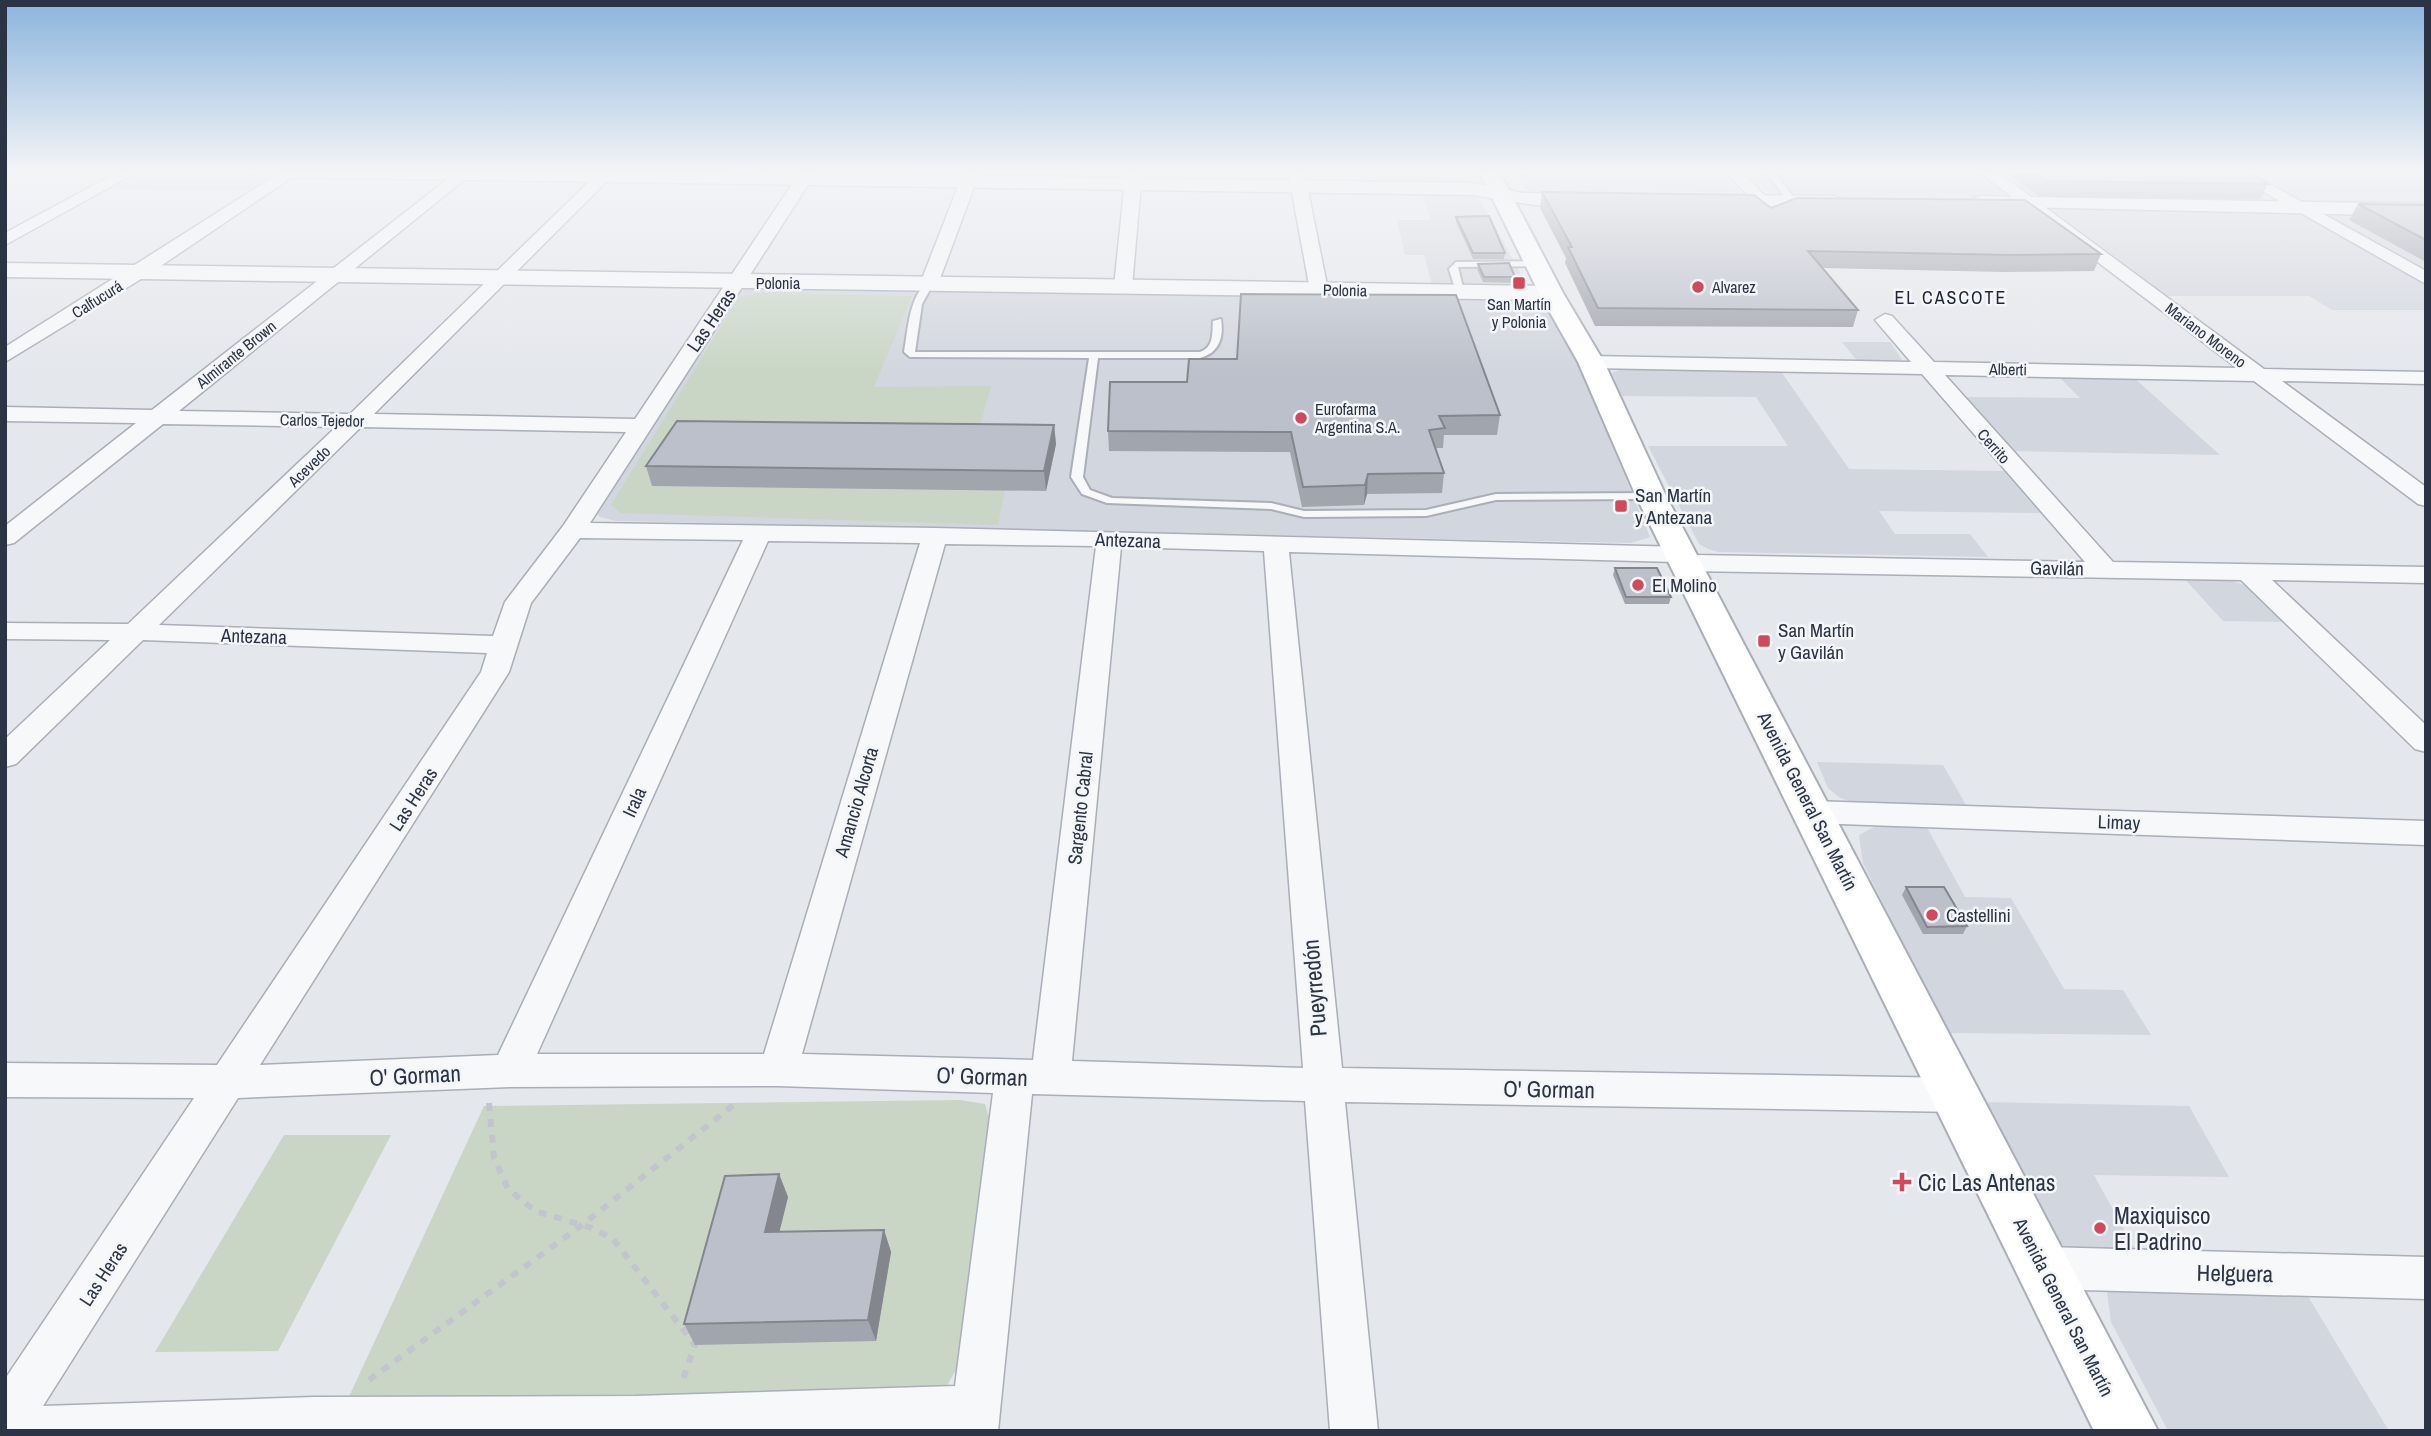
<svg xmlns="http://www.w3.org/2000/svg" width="2431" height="1436" viewBox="0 0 2431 1436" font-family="'Archivo Narrow',sans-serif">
  <rect width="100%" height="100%" fill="#e4e7ec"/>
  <g fill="#d2d6de">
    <polygon points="1361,171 1461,171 1466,181 1464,184 1363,184"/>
    <polygon points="1516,171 1720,171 1739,192 1532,191 1525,189"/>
    <polygon points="1746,171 1976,171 2010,199 1789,198 1767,192"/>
    <polygon points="1995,171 2426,171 2426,208 2038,199"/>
    <polygon points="150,172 266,174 273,177 256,190 107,189 129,177"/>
    <polygon points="1422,194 1464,194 1480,199 1528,287 1433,289 1424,255 1405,255 1397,220 1431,220"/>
    <polygon points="2059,208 2301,215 2426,284 2426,310 2332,310 2309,296 2167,296 2052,210"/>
    <polygon points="2329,214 2426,215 2426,269 2329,217"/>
    <polygon points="750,286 1538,296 1554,305 1650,537 1631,543 616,521 600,517 596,513 736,292"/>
    <polygon points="1842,342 1890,342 1902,360 1896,362 1858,362"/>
    <polygon points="1627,367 1780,370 1849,469 2006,471 2042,513 1879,511 1895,534 1970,534 1988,557 1718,552 1708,549 1699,544 1648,446 1788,446 1756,397 1621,396 1612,373"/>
    <polygon points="2057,375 2132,376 2220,455 2008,451 1958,397 2080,398"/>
    <polygon points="2182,576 2218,577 2245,585 2255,591 2286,622 2223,621"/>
    <polygon points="1817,762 1943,765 1966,805 1853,803 1839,797 1828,788"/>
    <polygon points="1883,822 1924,822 1965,897 2011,898 2064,989 2123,990 2151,1035 1947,1033 1863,863 1859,835"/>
    <polygon points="1981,1102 2189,1106 2229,1177 2094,1175 2138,1255 2075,1253 2054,1239"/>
    <polygon points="2126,1280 2303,1288 2389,1431 2168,1431 2111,1322 2107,1292"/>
  </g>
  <g fill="#c9d6c5">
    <polygon points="762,293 912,296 874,387 991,386 975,444 653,486 1005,490 998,525 621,513 611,505 739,297"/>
    <polygon points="960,1100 985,1104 991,1125 958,1366 948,1384 934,1392 346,1403 484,1106"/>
    <polygon points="284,1135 391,1135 278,1351 155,1352"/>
  </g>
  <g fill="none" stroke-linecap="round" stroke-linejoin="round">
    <defs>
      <g id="service">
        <polygon points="1765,171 1773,171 1796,200 1796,204 1790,204"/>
        <polygon points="1537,261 1540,262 1540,266 1458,267 1464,292 1460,295 1456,292 1449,269 1456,262"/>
        <path d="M929,281L933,284L922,304L915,352H1200C1214,347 1212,334 1213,321L1221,319C1224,338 1219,353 1200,358H1098L1083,477L1090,490L1112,498L1271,503L1304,511L1426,510L1496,494L1651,493L1657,496L1651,499L1496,500L1426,516L1304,517L1271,509L1107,503L1082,494L1071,477L1089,358L910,357L904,352C908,330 909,295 929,281Z"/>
      </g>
      <g id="minor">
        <polygon points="120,171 139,171 5,245 5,233"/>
        <polygon points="283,171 301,171 146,276 5,362 5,347"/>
        <path d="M458,171H475L179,411L350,414L600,171H617L374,414L635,419L801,171H817L590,523L935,528L1684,547L1693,550L1696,555L2085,562L1922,374L1591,368L1581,362L1591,356L1911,362L1875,320L1885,314L1892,316L1934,362L2237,368L1978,171H1996L2264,369L2426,372V384L2282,381L2426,487V506L2418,504L2254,381L1945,375L2113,562L2426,567V583L2272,580L2426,725V752L2415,749L2241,580L1687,571L1678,568L1675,562L1289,552L1342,1068L1959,1078L1973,1083L1979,1095L1973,1107L1959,1112L1345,1102L1378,1431H1330L1305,1101L1032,1094L998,1431H5V1379L194,1098L5,1097V1063L217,1065L481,672L487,653L143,640L16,764L5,767V739L110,640L5,639V623L128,624L336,427L163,424L14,543L5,545V526L136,423L5,421V407L152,410ZM361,427L626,432L563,526L505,602L493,636L159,625ZM580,538L743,540L498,1055L260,1065L509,672L531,603ZM768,541L920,543L764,1054H537ZM945,544L1096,546L1033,1060L802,1054ZM1121,547L1264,551L1303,1068L1072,1061ZM778,1086L993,1093L955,1386L635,1396L313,1397L43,1406L238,1098L510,1087Z"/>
        <polygon points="964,171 980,171 938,284 935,288 923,288 920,284"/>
        <polygon points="1126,171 1142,171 1132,287 1123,293 1114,287"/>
        <polygon points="1288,171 1304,171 1328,290 1326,294 1319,296 1310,290"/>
        <polygon points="1725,171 1741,171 1768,199 1768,205 1756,205"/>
        <polygon points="2227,171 2246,171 2426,271 2426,284"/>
        <polygon points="1812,801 2426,821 2426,845 1812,823 1801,820 1796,812 1801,804"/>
        <polygon points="2044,1247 2426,1257 2426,1299 2044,1289 2028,1283 2022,1268 2028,1253"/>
      </g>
      <g id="tertiary">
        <path d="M267,171H650L1474,183L1523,193L1590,194L1600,200C1586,217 1496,199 1474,195L276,177Z"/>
        <polygon points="1715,195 1835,196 1845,202 1835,208 1708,205 1705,201 1708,197"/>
        <polygon points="1981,196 2426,204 2426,216 1974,206 1971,202 1974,198"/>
        <polygon points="5,263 1551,286 1562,293 1551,300 5,277"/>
      </g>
      <polygon id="secondary" points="1479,171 1499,171 1563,293 1604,362 1666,496 2158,1431 2094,1431 1636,496 1578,362 1539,293"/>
    </defs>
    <use href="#service" stroke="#a9aeb7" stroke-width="4"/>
    <use href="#minor" stroke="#a9aeb7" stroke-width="3"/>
    <use href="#tertiary" stroke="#a9aeb7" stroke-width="3"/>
    <use href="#secondary" stroke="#a9aeb7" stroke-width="4"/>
    <g stroke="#c2c5cb" stroke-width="6" stroke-dasharray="8 8" stroke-linecap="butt">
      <polyline points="489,1103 494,1158 508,1189 535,1211 592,1228 613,1239 695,1345 683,1379"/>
      <polyline points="369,1380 582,1225 736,1103"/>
    </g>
    <use href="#service" fill="#f7f8fa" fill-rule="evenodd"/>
    <use href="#minor" fill="#f7f8fa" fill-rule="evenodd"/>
    <use href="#tertiary" fill="#f7f8fa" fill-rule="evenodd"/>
    <use href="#secondary" fill="#fff" fill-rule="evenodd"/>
  </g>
  <g fill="#a1a5ae">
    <polygon points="1427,171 1458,171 1458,175 1428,175"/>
    <polygon points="2004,171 2246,171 2268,184 2260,199 2040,197"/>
    <polygon points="1542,192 1771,208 2101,254 2094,271 2003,272 1823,268 1858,310 1853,327 1595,326 1565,263 1566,258 1540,208"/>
    <polygon points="2358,204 2426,205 2426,262 2349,220"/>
    <polygon points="1456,217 1505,253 1504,259 1473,259 1456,222"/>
    <polygon points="1478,264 1515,277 1514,283 1483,282 1477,269"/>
    <polygon points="1110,382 1500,415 1497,435 1444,435 1443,448 1436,448 1444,473 1442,493 1367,494 1364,505 1302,507 1290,452 1109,451 1108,431"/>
    <polygon points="1054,425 1056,444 1046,491 652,486 646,466"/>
    <polygon points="1615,568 1671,597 1669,604 1625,604 1613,575"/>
    <polygon points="1906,887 1967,926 1963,934 1923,934 1902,895"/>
    <polygon points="779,1174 788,1197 779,1232 884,1230 891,1252 876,1341 695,1345 684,1324"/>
  </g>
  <g fill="#83868d">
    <polygon points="1054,425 1056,444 1046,491 1044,471"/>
    <polygon points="1368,474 1367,494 1364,505 1365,485"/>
    <polygon points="779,1174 788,1197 774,1254 765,1232"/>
    <polygon points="884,1230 891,1252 876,1341 868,1320"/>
  </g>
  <g fill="#bbc0ca" stroke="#83868d" stroke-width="2">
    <polygon points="2032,171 2246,171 2268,184 2046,181"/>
    <polygon points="1542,192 1754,195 1771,208 1797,198 2025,200 2101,254 2009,255 1808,251 1858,310 1598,308 1568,247 1572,247"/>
    <polygon points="2358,204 2426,205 2426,240"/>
    <polygon points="1489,216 1505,253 1473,253 1456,217"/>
    <polygon points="1509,263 1515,277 1484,277 1478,264"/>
    <polygon points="1241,294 1456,295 1500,415 1439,416 1445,428 1429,430 1444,473 1368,474 1365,485 1303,487 1291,432 1108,431 1110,382 1187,382 1189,359 1237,359"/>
    <polygon points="677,421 1054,425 1044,471 646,466"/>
    <polygon points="1615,568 1657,568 1671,597 1626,597"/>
    <polygon points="1906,887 1944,887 1967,926 1927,927"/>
    <polygon points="779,1174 765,1232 884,1230 868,1320 684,1324 725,1176"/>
  </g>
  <linearGradient id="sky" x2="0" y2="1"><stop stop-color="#8bb4dd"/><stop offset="0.46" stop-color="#f3f4f6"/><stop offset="1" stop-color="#f3f4f6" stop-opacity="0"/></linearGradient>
  <rect width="2431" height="372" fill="url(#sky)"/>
  <g fill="#d1495b" stroke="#f4f6f9" stroke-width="2.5">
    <rect x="1512" y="276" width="14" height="14" rx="3.5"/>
    <circle cx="1698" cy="287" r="7"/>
    <circle cx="1301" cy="418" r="7"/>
    <rect x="1614" y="499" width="14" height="14" rx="3.5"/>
    <circle cx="1638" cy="585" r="7"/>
    <rect x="1757" y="634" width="14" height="14" rx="3.5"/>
    <circle cx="1932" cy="915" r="7"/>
    <path d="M1898.5 1171.5h7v7h7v7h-7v7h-7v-7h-7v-7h7z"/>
    <circle cx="2100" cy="1228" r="7"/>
  </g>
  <g text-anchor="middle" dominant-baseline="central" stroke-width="5" stroke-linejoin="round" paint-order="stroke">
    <g font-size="16" fill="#2b3445" stroke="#f4f6f9">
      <text x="778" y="283">Polonia</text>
      <text transform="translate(1345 290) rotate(1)">Polonia</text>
      <text transform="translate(97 299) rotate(-32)">Calfucurá</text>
      <text transform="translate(2206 335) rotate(37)">Mariano Moreno</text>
      <text transform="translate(236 354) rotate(-39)">Almirante Brown</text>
      <text transform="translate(2008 369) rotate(1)">Alberti</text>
      <text transform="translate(322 420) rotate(1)">Carlos Tejedor</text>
      <text transform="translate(1994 446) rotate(48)">Cerrito</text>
      <text transform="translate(309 466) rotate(-44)">Acevedo</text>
    </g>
    <g font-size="16" fill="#2b3445" stroke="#f4f6f9" text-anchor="start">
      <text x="1712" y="287">Alvarez</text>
      <text x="1519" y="304" text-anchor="middle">San Martín<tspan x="1519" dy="18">y Polonia</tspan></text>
      <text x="1315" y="409">Eurofarma<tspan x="1315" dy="18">Argentina S.A.</tspan></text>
    </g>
    <g font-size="18" letter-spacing="2" fill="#1d2536" stroke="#f4f6f9">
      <text x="1951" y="297">EL CASCOTE</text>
    </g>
    <g font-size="19" fill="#2b3445" stroke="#f4f6f9">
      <text transform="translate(711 320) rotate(-56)">Las Heras</text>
      <text transform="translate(1128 540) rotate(2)">Antezana</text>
      <text transform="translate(2057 568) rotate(1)">Gavilán</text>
      <text transform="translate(254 636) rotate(2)">Antezana</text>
      <text transform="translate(413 799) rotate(-57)">Las Heras</text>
      <text transform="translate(1808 801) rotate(63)">Avenida General San Martín</text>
      <text transform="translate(634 802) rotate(-65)">Irala</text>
      <text transform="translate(856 802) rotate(-74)">Amancio Alcorta</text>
      <text transform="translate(1080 808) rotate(-84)">Sargento Cabral</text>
      <text transform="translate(2119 822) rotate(2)">Limay</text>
      <text transform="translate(103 1274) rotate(-57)">Las Heras</text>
      <text transform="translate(2064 1307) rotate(63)">Avenida General San Martín</text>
    </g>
    <g font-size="19" fill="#2b3445" stroke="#f4f6f9" text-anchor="start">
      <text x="1635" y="495">San Martín<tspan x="1635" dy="22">y Antezana</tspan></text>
      <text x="1652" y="585">El Molino</text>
      <text x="1778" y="630">San Martín<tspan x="1778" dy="22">y Gavilán</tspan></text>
      <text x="1946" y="915">Castellini</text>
    </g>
    <g font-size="23" fill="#2b3445" stroke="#f4f6f9">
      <text transform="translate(1314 988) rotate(-95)">Pueyrredón</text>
      <text transform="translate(415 1075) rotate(-3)">O' Gorman</text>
      <text transform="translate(982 1076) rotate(2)">O' Gorman</text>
      <text transform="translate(1549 1089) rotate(1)">O' Gorman</text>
      <text transform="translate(2235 1273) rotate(1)">Helguera</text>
    </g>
    <g font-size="23" fill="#2b3445" stroke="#f4f6f9" text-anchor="start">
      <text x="1918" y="1182">Cic Las Antenas</text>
      <text x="2114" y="1215">Maxiquisco<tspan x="2114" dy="26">El Padrino</tspan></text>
    </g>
  </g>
  <rect width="2431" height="1436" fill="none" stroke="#2b3445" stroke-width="14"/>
</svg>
